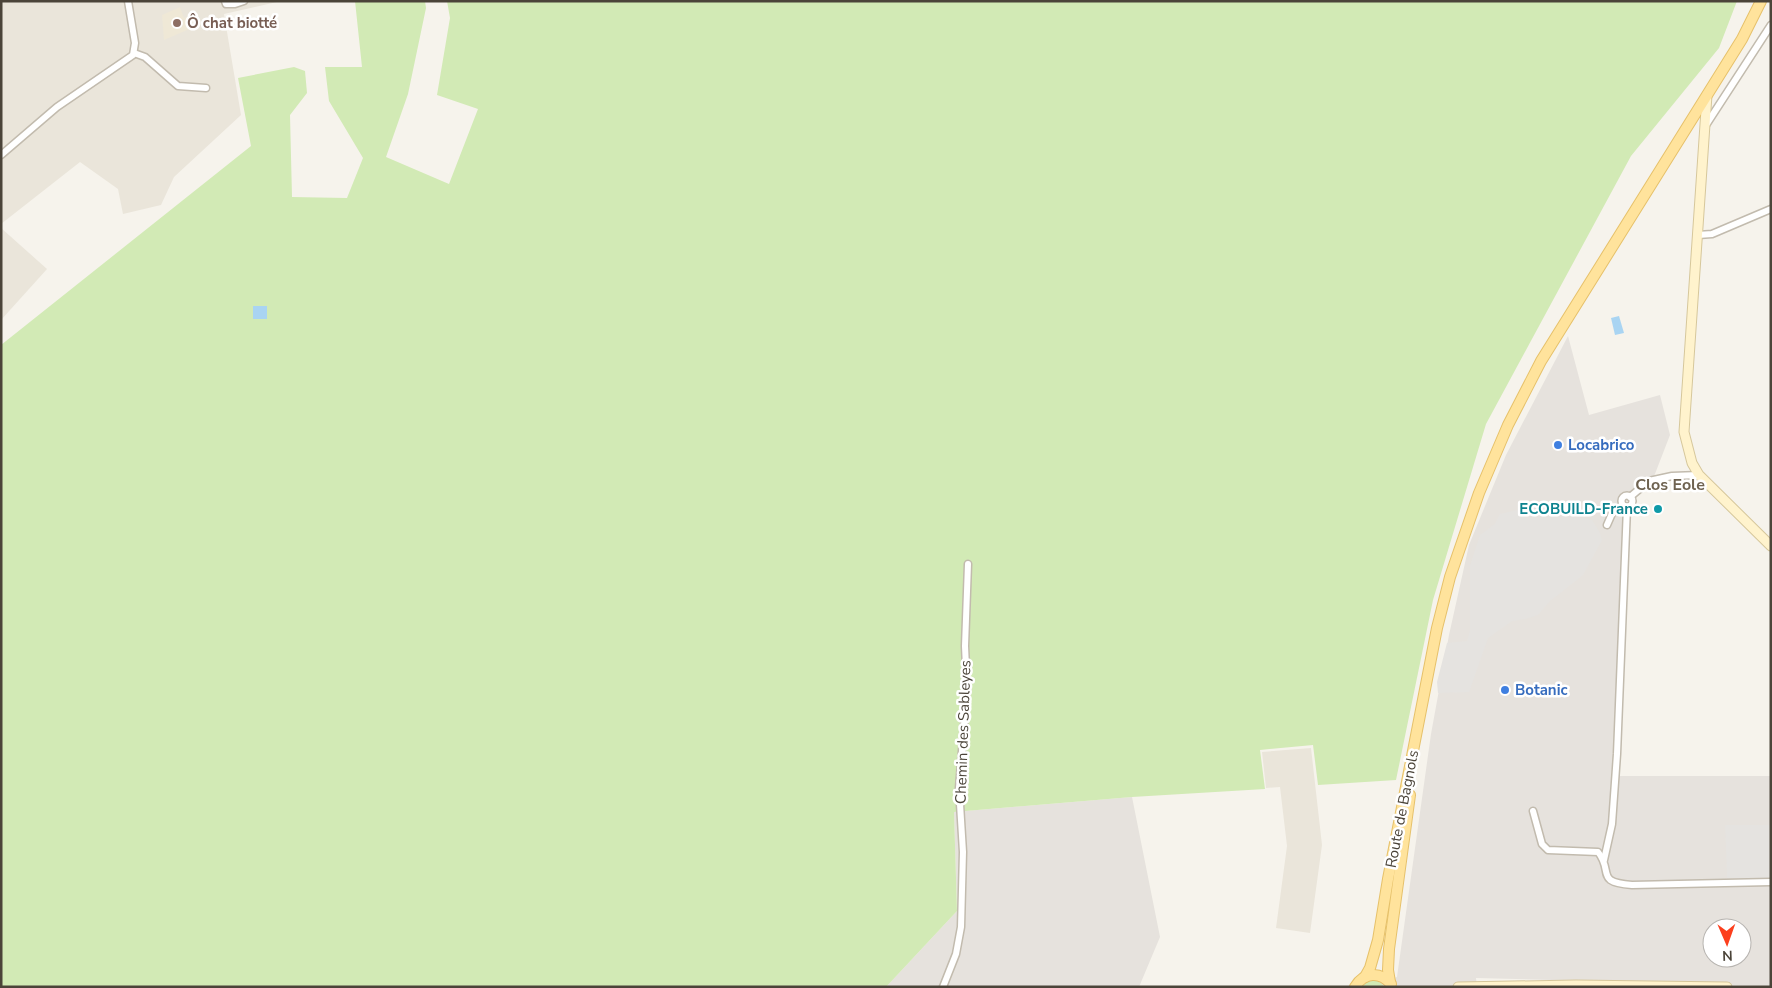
<svg xmlns="http://www.w3.org/2000/svg" width="1772" height="988" viewBox="0 0 1772 988" font-family="'Nunito Sans',sans-serif">
  <rect width="100%" height="100%" fill="#f6f3ec"/>
  <g fill="#eae5da">
    <polygon points="1,1 281,1 224,14 241,115 174,177 161,205 123,214 118,189 80,162 1,224"/>
    <polygon points="1,228 47,269 1,320"/>
    <polygon points="1311,748 1322,845 1310,933 1276,928 1287,846 1280,787 1266,788 1262,752"/>
  </g>
  <g fill="#e6e2dd" fill-rule="evenodd">
    <path d="M1568,336L1589,415L1660,395L1670,435L1653,479L1623,504L1613,776H1771V986L1476,978L1477,987H1369L1397,977L1431,734L1449,635L1469,545L1506,455ZM1712,928H1742V958H1712Z"/>
    <polygon points="1132,797 1160,937 1139,987 886,987 957,911 954,812"/>
  </g>
  <polygon fill="#efe8d6" points="180,7 184,18 189,16 194,27 164,40 162,15"/>
  <g fill="#d2eab5">
    <polygon points="355,1 425,1 426,8 408,94 386,157 449,184 478,109 437,95 450,18 447,1 1737,1 1719,48 1631,156 1486,424 1433,600 1396,780 1318,785 1313,745 1260,750 1265,789 1132,797 954,812 957,911 886,987 1,987 1,345 251,146 238,78 294,67 305,71 307,93 290,115 292,197 347,198 363,158 329,101 325,67 362,67"/>
    <polygon points="1372,981 1378,981 1385,987 1362,987 1367,982"/>
  </g>
  <g fill="#e5e3e0">
    <polygon points="1530,507 1592,520 1600,533 1602,540 1583,575 1549,602 1538,615 1525,619 1512,621 1488,638 1469,692 1438,693 1437,682 1447,643 1467,641 1470,631 1470,566 1480,535 1495,524 1500,514"/>
    <polygon points="1771,825 1771,878 1727,878 1725,825"/>
  </g>
  <g fill="#a9d4f2">
    <rect x="253" y="306" width="14" height="13"/>
    <polygon points="1619,316 1624,333 1615,335 1611,318"/>
  </g>
  <g fill="none" stroke-linecap="round" stroke-linejoin="round">
    <defs>
      <g id="street">
        <polyline points="225,1 226,4 235,4 244,1"/>
        <polyline points="134,53 145,57 178,86 206,88"/>
        <polyline points="1706,125 1771,25"/>
        <polyline points="1,155 57,107 133,55 135,43 128,1"/>
        <polyline points="1698,235 1712,234 1771,209"/>
        <circle cx="1627" cy="501" r="5.5"/>
        <polyline points="1630,497 1649,481 1672,476 1699,475"/>
        <polyline points="1607,525 1614,509 1624,506"/>
        <path d="M1533,811L1542,844L1548,850L1598,852C1614,872 1594,882 1632,885L1771,882"/>
        <polyline points="1604,860 1612,824 1617,754 1627,507"/>
        <polyline points="943,987 956,954 961,927 963,852 959,788 967,689 965,646 968,564"/>
      </g>
      <g id="secondary">
        <polyline points="1707,95 1684,432 1692,463 1699,475 1771,546"/>
        <polyline points="1458,987 1576,985 1727,987"/>
      </g>
      <g id="primary">
        <polyline points="1365,977 1370,968 1378,940 1388,879 1437,628 1450,577 1479,493 1508,425 1541,361 1742,39 1761,1"/>
        <polyline points="1390,982 1388,970 1389,949 1410,795"/>
        <path d="M1355,987C1364,972 1380,971 1391,984"/>
      </g>
    </defs>
    <use href="#street" stroke="#c2bbae" stroke-width="9"/>
    <use href="#secondary" stroke="#d6c79b" stroke-width="11"/>
    <use href="#primary" stroke="#e6c16a" stroke-width="12"/>
    <use href="#street" stroke="#fff" stroke-width="6"/>
    <use href="#secondary" stroke="#fff3cd" stroke-width="9"/>
    <use href="#primary" stroke="#ffe39c" stroke-width="10"/>
  </g>
  <circle fill="#8d6e63" stroke="#fff" stroke-width="2" cx="177" cy="23" r="5"/>
  <g fill="#3f7fe0" stroke="#fff" stroke-width="2">
    <circle cx="1558" cy="445" r="5"/>
    <circle cx="1505" cy="690" r="5"/>
  </g>
  <circle fill="#0f9aa8" stroke="#fff" stroke-width="2" cx="1658" cy="509" r="5"/>
  <g text-anchor="middle" dominant-baseline="central" stroke-width="5" stroke-linejoin="round" paint-order="stroke">
    <g font-size="15" font-weight="bold" fill="#785e54" stroke="#fff" text-anchor="start">
      <text x="187" y="23">Ô chat biotté</text>
    </g>
    <g font-size="15" font-weight="bold" fill="#366cbe" stroke="#fff" text-anchor="start">
      <text x="1568" y="445">Locabrico</text>
      <text x="1515" y="690">Botanic</text>
    </g>
    <g font-size="15" font-weight="bold" fill="#0d838f" stroke="#fff" text-anchor="end">
      <text x="1648" y="509">ECOBUILD-France</text>
    </g>
    <g font-size="15" fill="#4b4439" stroke="#fff">
      <text transform="translate(963 732) rotate(-88)">Chemin des Sableyes</text>
      <text transform="translate(1402 809) rotate(-79)">Route de Bagnols</text>
    </g>
    <g font-size="16" font-weight="bold" fill="#6e6250" stroke="#fff">
      <text x="1670" y="485">Clos Eole</text>
    </g>
  </g>
  <rect width="1772" height="988" fill="none" stroke="#4b4439" stroke-width="5"/>
  <g transform="translate(1727 943) rotate(178)"><circle r="24" fill="#ffffff" stroke="#b7b4b0"/>
  <path d="M0-4L9 19L0 12L-9 19Z" fill="#fc3f1d"/>
  <text y="-8" font-size="14" font-weight="bold" text-anchor="middle" fill="#4b4439">N</text>
  </g>
</svg>
